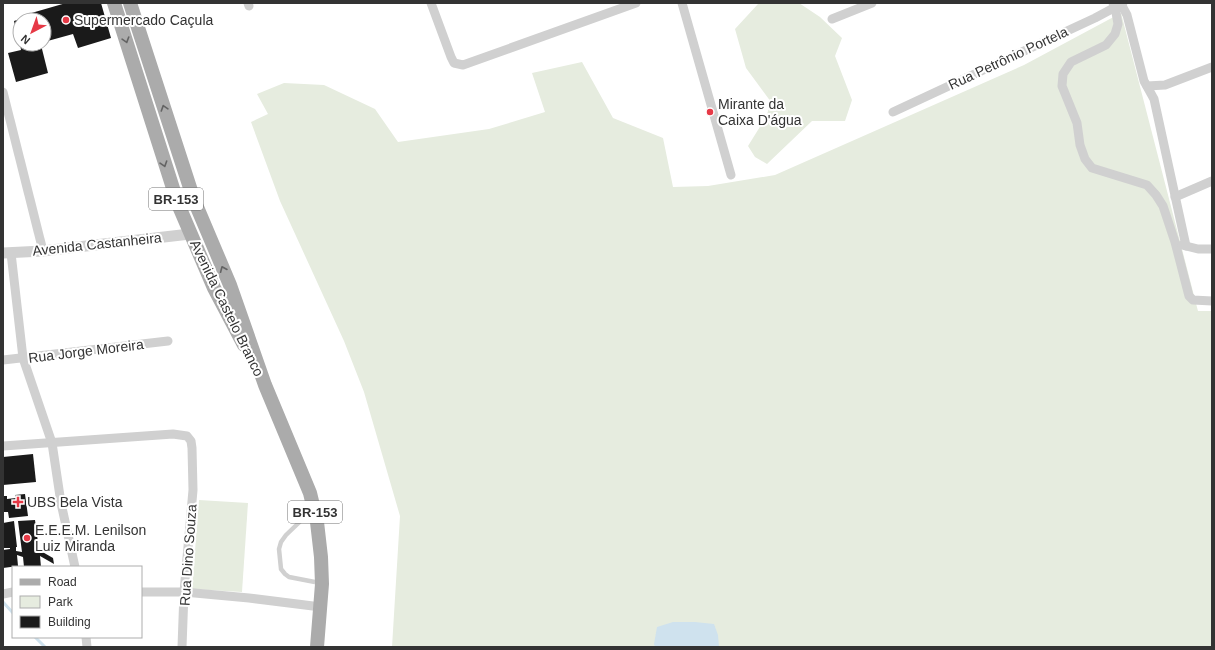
<svg xmlns="http://www.w3.org/2000/svg" width="1215" height="650" viewBox="0 0 1215 650" font-family="Helvetica,sans-serif">
  <rect width="100%" height="100%" fill="#fff"/>
  <g fill="#e6ecdf">
    <polygon points="761,3 799,3 820,17 842,38 835,56 852,100 845,121 812,121 767,164 755,157 748,146 766,117 771,102 746,68 735,29 758,4"/>
    <polygon points="1121,13 1198,311 1212,311 1212,647 392,647 400,516 364,392 344,341 280,201 251,122 268,114 257,94 284,83 324,85 375,109 398,142 489,129 545,112 532,73 582,62 613,118 663,138 673,187 708,186 775,175 1024,65"/>
    <polygon points="199,500 248,503 242,592 192,589"/>
  </g>
  <polygon fill="#cfe2ee" points="673,622 695,622 714,624 718,635 719,647 655,647 654,644 657,627"/>
  <g fill="none" stroke-linecap="round" stroke-linejoin="round">
    <g stroke="#cfe2ee" stroke-width="3">
      <polyline points="3,602 13,613"/>
      <polyline points="35,637 45,647"/>
    </g>
  </g>
  <g fill="#1a1a1a">
    <polygon points="66,3 101,3 111,38 78,48 73,34 44,42 44,20 20,20 29,17 28,14"/>
    <polygon points="20,19 20,43 19,43 14,21"/>
    <polygon points="20,44 36,44 37,46 41,45 48,73 16,82 8,53 21,50"/>
    <polygon points="33,454 36,482 3,485 3,457"/>
    <polygon points="25,494 28,516 9,518 8,512 3,512 3,496 7,496 7,499 16,498 15,495"/>
    <polygon points="35,520 39,550 53,558 54,564 40,556 41,567 24,567 23,557 17,555 18,566 3,568 3,550 10,549 10,548 3,548 3,523 14,521 17,547 16,547 16,551 22,552 18,521"/>
  </g>
  <g fill="none" stroke-linecap="round" stroke-linejoin="round">
    <polyline stroke="#cdcdcd" stroke-width="1.5" stroke-dasharray="2 2" stroke-linecap="butt" points="33,508 53,505"/>
    <polyline stroke="#d0d0d0" stroke-width="4.5" points="311,511 286,535 281,542 279,549 281,569 285,574 289,577 320,583"/>
    <g stroke="#d0d0d0" stroke-width="9">
      <polyline points="248,3 249,6"/>
      <polyline points="431,3 451,57 454,63 463,65 636,3"/>
      <polyline points="682,3 731,175"/>
      <polyline points="1113,3 1115,7 1118,24 1115,34 1106,45 1071,62 1063,74 1062,86 1077,123 1080,145 1085,159 1092,168 1147,185 1156,195 1163,206 1175,242 1189,296 1193,300 1212,301"/>
      <polyline points="1121,4 1127,15 1144,81 1154,99 1186,246"/>
      <polyline points="832,19 872,3"/>
      <polyline points="1147,86 1165,85 1212,67"/>
      <polyline points="3,92 43,251"/>
      <polyline points="893,112 1095,18 1123,3"/>
      <polyline points="1175,197 1212,181"/>
      <polyline points="1182,245 1198,249 1212,249"/>
      <polyline points="11,253 23,358 52,443 61,503 75,567"/>
      <polyline points="3,360 168,341"/>
      <polyline points="3,446 173,434 187,436 191,441 192,448 193,490 184,592 182,647"/>
      <polyline points="141,592 184,592 249,598 321,607"/>
      <polyline points="3,594 13,592"/>
      <polyline points="86,637 87,647"/>
    </g>
    <polyline stroke="#d0d0d0" stroke-width="11" points="3,253 43,251 190,234"/>
    <g stroke="#ababab" stroke-width="14">
      <polyline points="114,3 178,204 214,288 244,345"/>
      <polyline points="130,3 194,200 230,285 265,385 310,493 317,522 321,557 322,584 317,647"/>
    </g>
  </g>
  <defs><path id="oneway-chevron" d="M-2-3.5L2.5 0L-2 3.5" fill="none" stroke-width="1.6" stroke-linecap="round" stroke-linejoin="round"/></defs>
  <g stroke="#636363">
    <use href="#oneway-chevron" transform="translate(126 40) rotate(73)"/>
    <use href="#oneway-chevron" transform="translate(164 108) rotate(-108)"/>
    <use href="#oneway-chevron" transform="translate(164 164) rotate(72)"/>
    <use href="#oneway-chevron" transform="translate(223 269) rotate(-113)"/>
  </g>
  <g fill="#e63946" stroke="#fff" stroke-width="1.5">
    <circle cx="66" cy="20" r="4"/>
    <circle cx="710" cy="112" r="4"/>
    <path d="M16 496h4v4h4v4h-4v4h-4v-4h-4v-4h4z"/>
    <circle cx="27" cy="538" r="4"/>
  </g>
  <g text-anchor="middle" dominant-baseline="central" stroke-width="4" stroke-linejoin="round" paint-order="stroke">
    <g fill="#fff" stroke="#707070" stroke-width="1">
      <rect x="149" y="188" width="54" height="22" rx="3"/>
      <rect x="288" y="501" width="54" height="22" rx="3"/>
    </g>
    <g font-size="13" font-weight="bold" fill="#333">
      <text x="176" y="199">BR-153</text>
      <text x="315" y="512">BR-153</text>
    </g>
    <g font-size="14" fill="#333" stroke="#fff" text-anchor="start">
      <text x="74" y="20">Supermercado Caçula</text>
      <text x="718" y="104">Mirante da<tspan x="718" dy="16">Caixa D'água</tspan></text>
      <text x="27" y="502">UBS Bela Vista</text>
      <text x="35" y="530">E.E.E.M. Lenilson<tspan x="35" dy="16">Luiz Miranda</tspan></text>
    </g>
    <g font-size="14" fill="#333" stroke="#fff">
      <text transform="translate(1008 58) rotate(-25)">Rua Petrônio Portela</text>
      <text transform="translate(97 244) rotate(-6)">Avenida Castanheira</text>
      <text transform="translate(227 308) rotate(64)">Avenida Castelo Branco</text>
      <text transform="translate(86 351) rotate(-7)">Rua Jorge Moreira</text>
      <text transform="translate(188 555) rotate(-86)">Rua Dino Souza</text>
    </g>
  </g>
  <rect width="1215" height="650" fill="none" stroke="#333333" stroke-width="8"/>
  <rect x="12" y="566" width="130" height="72" fill="#ffffff" stroke="#adadad"/>
  <rect x="20" y="579" width="20" height="6" fill="#ababab" stroke="#adadad"/>
  <text x="48" y="586" font-size="12" fill="#333333">Road</text>
  <rect x="20" y="596" width="20" height="12" fill="#e6ecdf" stroke="#adadad"/>
  <text x="48" y="606" font-size="12" fill="#333333">Park</text>
  <rect x="20" y="616" width="20" height="12" fill="#1a1a1a" stroke="#adadad"/>
  <text x="48" y="626" font-size="12" fill="#333333">Building</text>
  <g transform="translate(32 32) rotate(221)"><circle r="19" fill="#ffffff" stroke="#adadad"/>
  <path d="M0-3L7 15L0 10L-7 15Z" fill="#e63946"/>
  <text y="-6" font-size="11" font-weight="bold" text-anchor="middle" fill="#333333">N</text>
  </g>
</svg>
